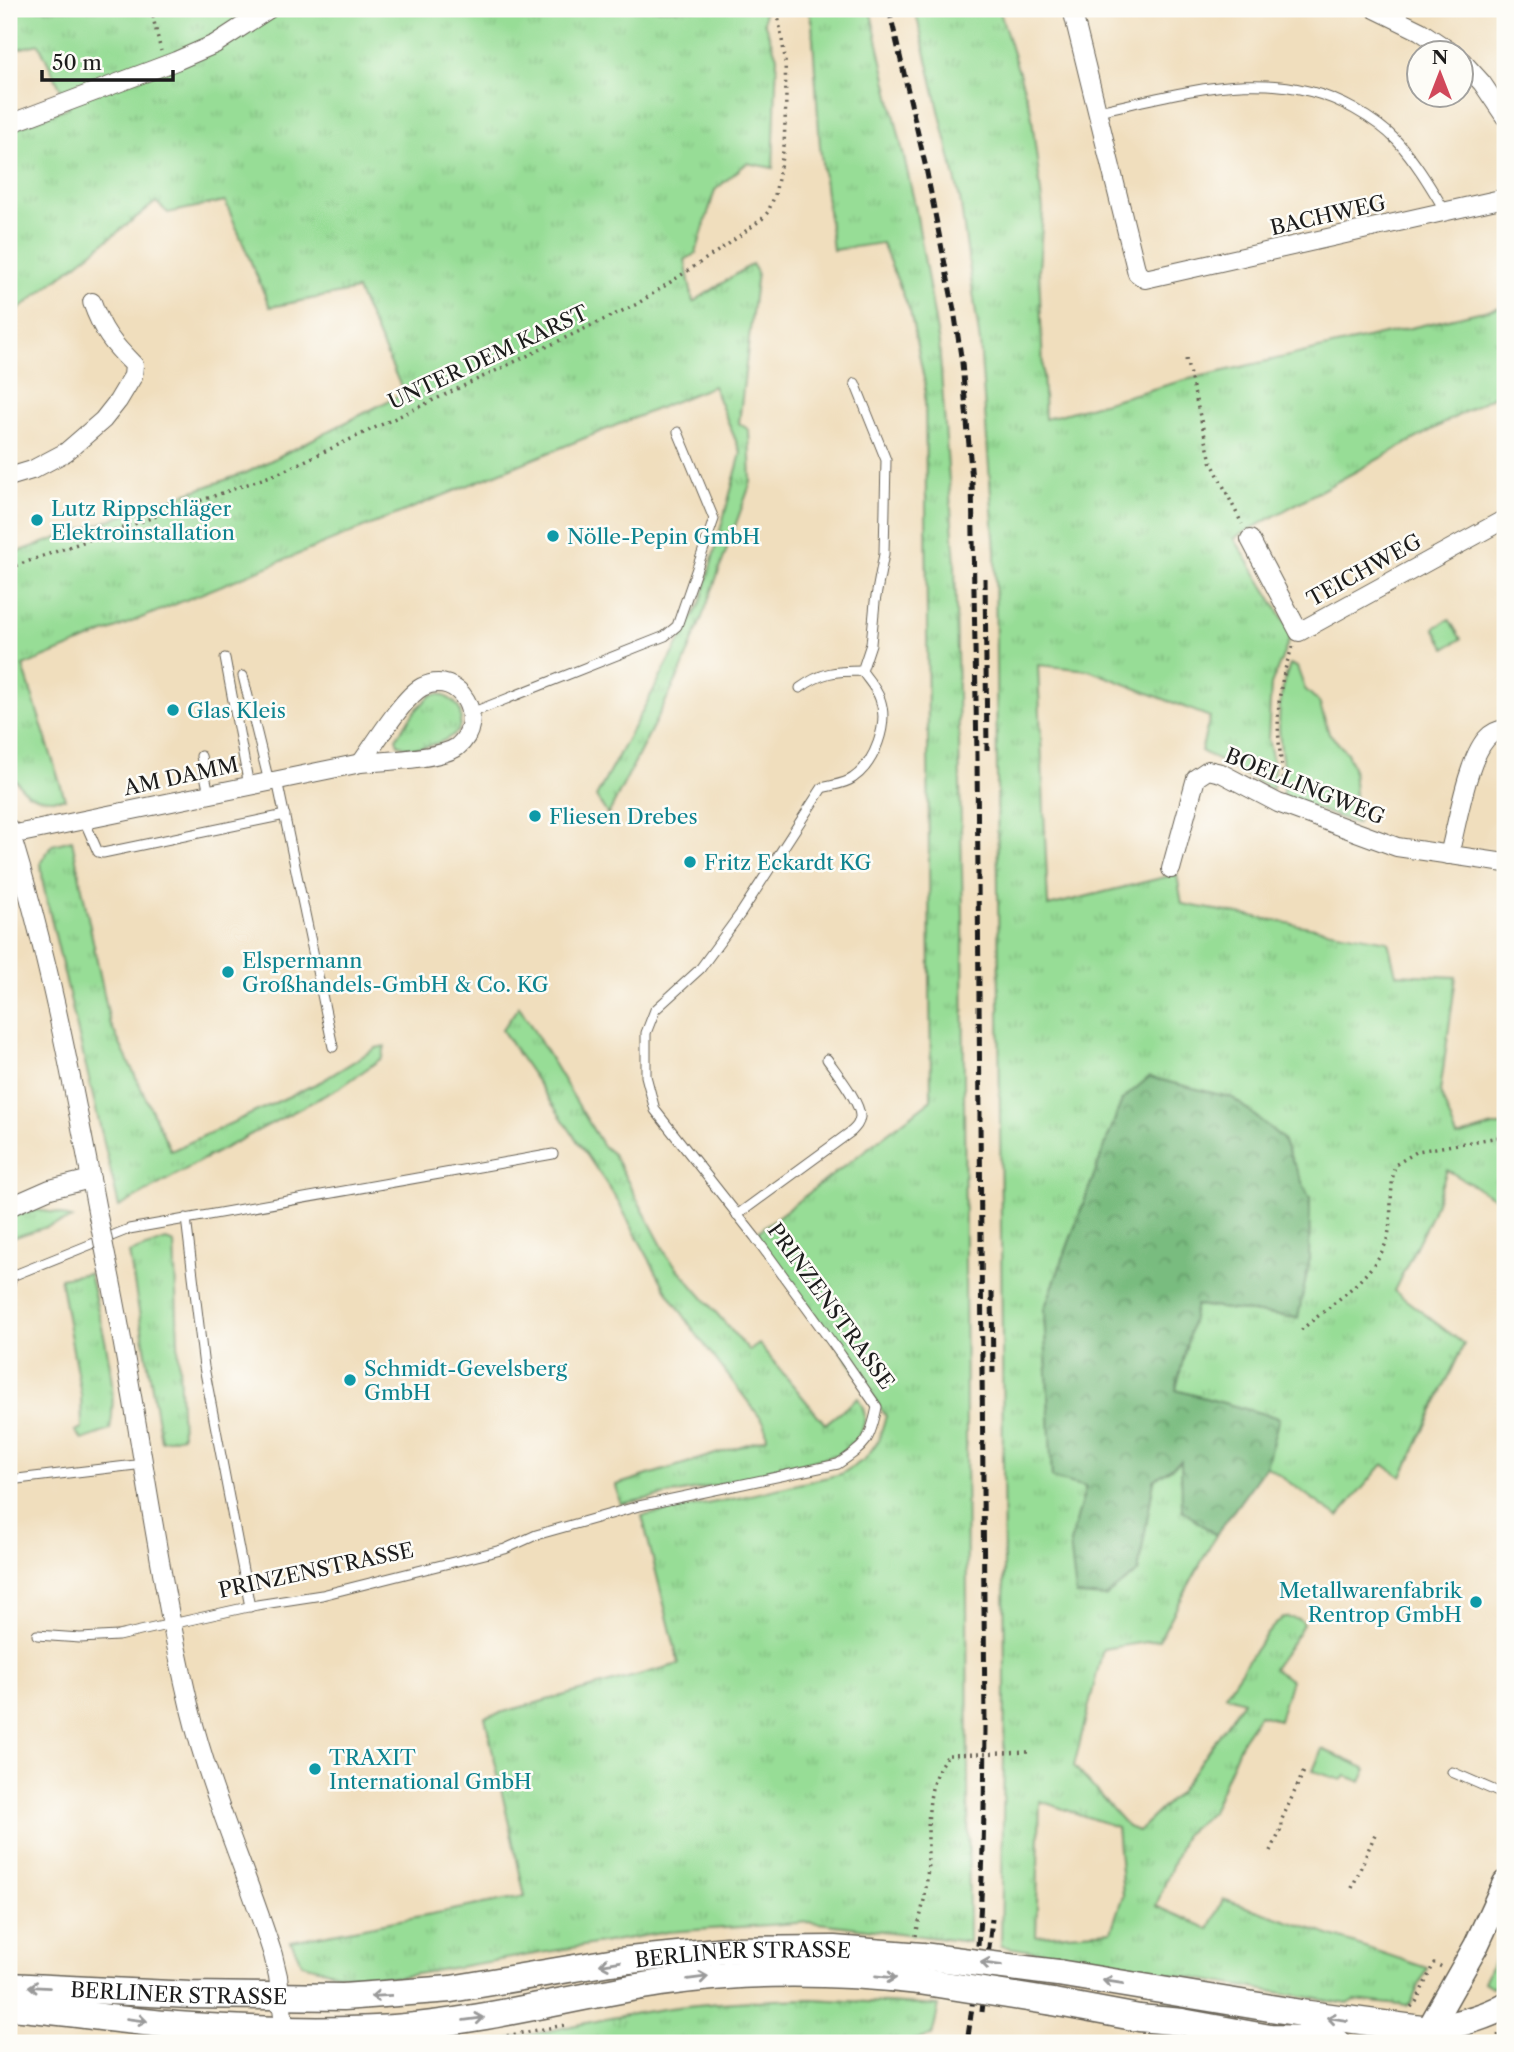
<svg xmlns="http://www.w3.org/2000/svg" width="1514" height="2052" viewBox="0 0 1514 2052" font-family="'Libre Caslon Text',serif">
  <defs>
    <pattern id="grass-tufts" width="24" height="20" patternUnits="userSpaceOnUse" patternTransform="scale(1.75)"><rect width="24" height="20" fill="#97dd96"/><path d="M3 7l-1-3M5 7V3M7 7l1-3M15 17l-1-3M17 17v-4M19 17l1-3" fill="none" stroke="#82bd81"/></pattern>
    <pattern id="forest-crowns" width="20" height="18" patternUnits="userSpaceOnUse" patternTransform="scale(1.75)"><rect width="20" height="18" fill="#79bc7f"/><path d="M2 6a3 3 0 1 1 6 0M12 15a3 3 0 1 1 6 0" fill="none" stroke="#629867"/></pattern>
  </defs>
  <rect width="100%" height="100%" fill="#fdfcf7"/>
  <filter id="ink" filterUnits="userSpaceOnUse"><feTurbulence type="fractalNoise" baseFrequency=".0143" numOctaves="2"/><feDisplacementMap in="SourceGraphic" scale="14" xChannelSelector="R" yChannelSelector="G"/><feConvolveMatrix kernelMatrix="1 2 1 2 8 2 1 2 1" color-interpolation-filters="sRGB"/></filter>
  <filter id="wash" filterUnits="userSpaceOnUse"><feTurbulence type="fractalNoise" baseFrequency=".00686" numOctaves="4" result="noise"/><feDisplacementMap in="SourceGraphic" scale="28" xChannelSelector="R" yChannelSelector="G"/><feGaussianBlur stdDeviation="1.57" result="paint"/><feColorMatrix in="noise" values="0 0 0 0 0 0 0 0 0 0 0 0 0 0 0 0 0 1.4 0 .05"/><feComposite in="paint" operator="in"/></filter>
  <g filter="url(#wash)">
    <rect width="100%" height="100%" fill="#f0debd"/>
    <g fill="url(#grass-tufts)" stroke="#5a7c59" stroke-width="2" fill-rule="evenodd">
      <path d="M9,9H764V22L777,57L773,168L747,163L715,190L696,253L685,260L693,302L752,264L757,272L739,423L749,430L751,482L706,607L681,671L608,815L596,797L701,602L741,453L713,386L23,666L65,799C52,799 35,800 25,791C18,785 17,779 9,775V555L248,472L404,393L357,290L270,307L225,201L168,213L156,202L9,317V131L69,107L39,44L9,51Z"/>
      <polygon points="808,9 870,9 915,205 939,344 955,563 963,914 969,1942 811,1922 667,1932 398,1977 340,1974 302,1964 291,1941 525,1896 485,1717 679,1664 642,1516 738,1498 841,1474 865,1459 878,1441 886,1416 843,1353 755,1234 931,1100 925,384 910,311 882,243 833,250 820,147 812,24"/>
      <path d="M915,9H999L1031,111L1043,210L1039,270L1045,419L1185,380L1505,306V390L1234,538L1292,633L1271,685L1268,739L1274,766L1273,790L1201,751L1210,717L1089,670L1038,665L1048,906L1177,874L1182,904L1388,941L1396,974L1456,977L1440,1092L1457,1137L1493,1126H1505V1193L1500,1201L1447,1170L1431,1216L1394,1291L1464,1344L1402,1477L1383,1464L1338,1517L1266,1466L1278,1418L1175,1390L1195,1305L1297,1318L1309,1263L1122,1100L1044,1310L1052,1477L1086,1487L1070,1543L1138,1572L1154,1480L1182,1461V1510L1216,1535L1159,1640L1103,1649L1074,1766L1128,1827L1138,1831L1179,1792L1243,1701L1225,1695C1238,1676 1263,1634 1279,1621C1285,1616 1293,1618 1300,1620L1303,1624C1295,1640 1283,1654 1273,1669L1291,1680L1279,1720L1259,1715L1242,1740L1212,1812L1185,1834L1156,1906L1209,1929L1223,1899L1427,1968L1411,2003L1407,2006L1355,2000L1348,2004L1001,1946L1005,1688L995,551L980,343L960,199ZM1040,1801L1117,1827L1123,1895L1111,1931L1036,1936Z"/>
      <path d="M439,694C459,701 465,711 458,731C445,743 414,754 398,744L396,738L416,710L431,695Z"/>
      <polygon points="72,840 110,1023 171,1151 322,1081 376,1048 385,1046 382,1058 341,1087 204,1159 119,1207 43,884 41,862 52,845"/>
      <path d="M519,1006L603,1146L613,1154L668,1257L749,1351L759,1344L825,1424L858,1398C874,1423 859,1439 839,1454L729,1483L620,1504L616,1485L767,1438L765,1424L697,1335L665,1288L616,1198L502,1030Z"/>
      <polygon points="36,1210 57,1213 72,1219 9,1239 9,1216"/>
      <polygon points="166,1240 174,1243 182,1436 161,1441 129,1253"/>
      <path d="M89,1273C100,1322 120,1380 110,1430L82,1440L75,1431L82,1428L81,1395L60,1278Z"/>
      <polygon points="1505,1935 1505,1980 1492,1987 1484,1982"/>
      <polygon points="1035,1983 1347,2029 1346,2035 1213,2013 1143,2008 1036,1987"/>
      <path d="M812,1999L939,2006L932,2036L903,2043H484C544,2034 603,2017 663,2009C712,2002 762,2000 812,1999Z"/>
    </g>
    <polygon fill="url(#forest-crowns)" stroke="#4a6c4e" stroke-width="2" points="1149,1077 1233,1098 1282,1138 1310,1199 1309,1263 1298,1318 1196,1305 1176,1390 1279,1418 1266,1466 1216,1535 1182,1510 1181,1461 1154,1480 1138,1572 1105,1597 1076,1595 1070,1543 1086,1487 1052,1478 1044,1310 1122,1100"/>
    <g fill="#97dd96" stroke="#5a7c59" stroke-width="2">
      <polygon points="1449,619 1461,639 1446,648 1434,628"/>
      <path d="M1290,664L1297,667L1305,689L1319,702L1329,733L1347,753L1353,767L1357,824L1282,796C1287,778 1281,759 1280,741C1277,715 1281,688 1290,664Z"/>
      <polygon points="1322,1749 1367,1769 1361,1782 1346,1776 1341,1780 1313,1771"/>
    </g>
  </g>
  <g filter="url(#ink)">
    <g fill="none" stroke-linecap="round" stroke-linejoin="round">
      <defs>
        <g id="lane">
          <path d="M1098,111C1184,93 1272,63 1354,109C1370,118 1384,127 1397,141C1416,162 1430,186 1445,211"/>
          <polyline points="855,383 886,460 884,554 875,602 871,644 862,671"/>
          <polyline points="225,658 249,786"/>
          <polyline points="243,676 269,782"/>
          <polyline points="471,713 665,636 677,626 714,519 678,432"/>
          <polyline points="201,756 209,794"/>
          <polyline points="277,780 333,1047"/>
          <polyline points="84,820 98,852 103,853 285,815"/>
          <path d="M737,1215L852,1131C856,1127 859,1124 860,1117C861,1103 836,1072 827,1059"/>
          <polyline points="186,1218 204,1367 250,1607"/>
          <polyline points="9,1288 12,1276 129,1229 553,1154"/>
          <polyline points="9,1480 144,1464"/>
          <path d="M37,1635L80,1638L118,1636L257,1605L322,1595L505,1549L536,1535L639,1506L838,1464C866,1445 870,1442 877,1407L841,1355L755,1237L655,1110L646,1076V1033L655,1010L700,969L741,913L822,788C832,785 845,784 853,778C875,763 889,724 880,699C877,689 868,680 862,671C835,671 822,672 800,688"/>
          <polyline points="1452,1772 1505,1795"/>
        </g>
        <g id="street">
          <polyline points="1072,9 1137,273 1145,279 1505,198"/>
          <polyline points="1375,9 1420,31 1451,52"/>
          <polyline points="1462,61 1482,83 1505,117"/>
          <polyline points="9,124 176,61 215,44 269,9"/>
          <path d="M9,477L32,470L66,452L103,420L118,401L133,376L134,365C113,344 102,331 92,302"/>
          <polyline points="1250,539 1299,632 1505,519"/>
          <path d="M9,828C49,955 73,1085 98,1216"/>
          <path d="M11,835L361,763C383,761 440,759 457,747C489,721 460,668 422,687C404,696 374,745 361,763"/>
          <path d="M1449,855C1457,825 1467,761 1486,739C1491,733 1498,730 1505,729"/>
          <polyline points="1171,869 1196,778 1208,770 1221,773 1278,803 1397,847 1505,863"/>
          <polyline points="9,1207 50,1189 91,1179"/>
          <path d="M107,1261C138,1410 155,1561 190,1709C211,1795 247,1872 273,1955L278,1976L286,2040"/>
        </g>
        <polyline id="secondary" points="1421,2043 1476,1946 1505,1883"/>
        <g id="primary">
          <polyline points="1058,1973 1301,2013 1429,2030"/>
          <path id="s1" d="M9,1986L190,1995L343,1997L451,1989L610,1962L726,1950L834,1949L922,1956"/>
          <polyline points="1053,2002 1139,2018 1182,2022 1270,2038 1307,2039 1337,2043"/>
          <path d="M9,2007C65,2011 121,2021 177,2025C249,2030 323,2033 394,2028C485,2021 571,1997 661,1983C747,1970 833,1971 919,1981"/>
          <path d="M1414,2035C1445,2025 1477,2022 1505,2006"/>
        </g>
      </defs>
      <use href="#lane" stroke="#666054" stroke-width="11"/>
      <use href="#street" stroke="#666054" stroke-width="20"/>
      <use href="#secondary" stroke="#666054" stroke-width="27"/>
      <use href="#primary" stroke="#666054" stroke-width="29"/>
      <g stroke="#666054" stroke-width="3.5" stroke-dasharray="2 5" stroke-linecap="butt">
        <polyline points="151,9 161,51"/>
        <polyline points="1186,359 1211,461 1242,524"/>
        <polyline points="9,568 279,473 637,304 727,245 762,219 768,212 775,195 784,146 786,99 785,58 777,9"/>
        <path d="M1282,786L1284,781C1276,732 1274,693 1293,646"/>
        <path d="M1301,1330C1331,1304 1384,1271 1389,1230C1392,1208 1390,1186 1395,1165L1418,1151L1505,1136"/>
        <polyline points="1271,1851 1282,1827 1282,1819 1304,1771"/>
        <polyline points="1352,1888 1376,1832"/>
        <path d="M916,1936C919,1920 924,1904 926,1888C932,1849 919,1783 949,1755"/>
        <polyline points="1411,2007 1416,2002 1434,1963 1442,1967"/>
        <polyline points="500,2037 565,2025"/>
        <polyline points="1497,2043 1499,2031"/>
      </g>
      <use href="#lane" stroke="#fff" stroke-width="9"/>
      <use href="#street" stroke="#fff" stroke-width="18"/>
      <use href="#secondary" stroke="#fff" stroke-width="24"/>
      <use href="#primary" stroke="#fff" stroke-width="26"/>
      <g stroke="#1c1c1c" stroke-width="5" stroke-dasharray="10 5" stroke-linecap="butt">
        <path d="M889,9L926,168L954,310L962,363L972,481L977,755L985,1727C984,1834 983,1938 967,2043"/>
        <polyline points="985,578 987,750"/>
        <polyline points="992,1292 993,1373"/>
        <polyline points="982,2012 992,1919"/>
      </g>
      <defs>
        <polyline id="street-bridge" points="98,1216 107,1261"/>
        <g id="primary-bridge">
          <polyline points="922,1956 1058,1973"/>
          <polyline points="919,1981 1053,2002"/>
        </g>
      </defs>
      <use href="#street-bridge" stroke="#666054" stroke-width="20" stroke-linecap="butt"/>
      <use href="#primary-bridge" stroke="#666054" stroke-width="29" stroke-linecap="butt"/>
      <polyline stroke="#666054" stroke-width="3.5" stroke-dasharray="2 5" stroke-linecap="butt" points="949,1755 1029,1752"/>
      <use href="#street-bridge" stroke="#fff" stroke-width="18"/>
      <use href="#primary-bridge" stroke="#fff" stroke-width="26"/>
    </g>
    <defs><path id="oneway-shaft" d="M-6 0H5M1.5-3L5.5 0L1.5 3" fill="none" stroke-width="1.6" stroke-linecap="round" stroke-linejoin="round" transform="scale(1.75)"/></defs>
    <g stroke="#999">
      <use href="#oneway-shaft" transform="translate(610 1963) rotate(171)"/>
      <use href="#oneway-shaft" transform="translate(991 1964) rotate(-173)"/>
      <use href="#oneway-shaft" transform="translate(886 1977) rotate(6)"/>
      <use href="#oneway-shaft" transform="translate(698 1978) rotate(-7)"/>
      <use href="#oneway-shaft" transform="translate(1113 1982) rotate(-171)"/>
      <use href="#oneway-shaft" transform="translate(39 1987) rotate(-177)"/>
      <use href="#oneway-shaft" transform="translate(381 1996) rotate(177)"/>
      <use href="#oneway-shaft" transform="translate(474 2019) rotate(-8)"/>
      <use href="#oneway-shaft" transform="translate(1337 2019) rotate(-171)"/>
      <use href="#oneway-shaft" transform="translate(137 2020) rotate(7)"/>
    </g>
  </g>
  <g fill="#0f9aa8" stroke="#fdfcf7" stroke-width="2.5">
    <circle cx="37" cy="520" r="7"/>
    <circle cx="553" cy="536" r="7"/>
    <circle cx="173" cy="710" r="7"/>
    <circle cx="535" cy="816" r="7"/>
    <circle cx="690" cy="862" r="7"/>
    <circle cx="228" cy="972" r="7"/>
    <circle cx="350" cy="1380" r="7"/>
    <circle cx="1476" cy="1602" r="7"/>
    <circle cx="315" cy="1769" r="7"/>
  </g>
  <g text-anchor="middle" dominant-baseline="central" stroke-width="5" stroke-linejoin="round" paint-order="stroke">
    <g font-size="21" fill="#1c1c1c" stroke="#fdfcf7">
      <text transform="translate(1328 215) rotate(-13)">BACHWEG</text>
      <text transform="translate(488 357) rotate(-25)">UNTER DEM KARST</text>
      <text transform="translate(1364 570) rotate(-29)">TEICHWEG</text>
      <text transform="translate(181 776) rotate(-12)">AM DAMM</text>
      <text transform="translate(1305 786) rotate(22)">BOELLINGWEG</text>
      <text transform="translate(831 1306) rotate(54)">PRINZENSTRASSE</text>
      <text transform="translate(316 1570) rotate(-12)">PRINZENSTRASSE</text>
      <text stroke="none"><textPath href="#s1" startOffset="737">BERLINER STRASSE</textPath></text>
      <text stroke="none"><textPath href="#s1" startOffset="170">BERLINER STRASSE</textPath></text>
    </g>
    <g font-size="21" fill="#0d838f" stroke="#fdfcf7" text-anchor="start">
      <text x="51" y="508">Lutz Rippschläger<tspan x="51" dy="24">Elektroinstallation</tspan></text>
      <text x="567" y="536">Nölle-Pepin GmbH</text>
      <text x="187" y="710">Glas Kleis</text>
      <text x="549" y="816">Fliesen Drebes</text>
      <text x="704" y="862">Fritz Eckardt KG</text>
      <text x="242" y="960">Elspermann<tspan x="242" dy="24">Großhandels-GmbH &amp; Co. KG</tspan></text>
      <text x="364" y="1368">Schmidt-Gevelsberg<tspan x="364" dy="24">GmbH</tspan></text>
      <text x="1462" y="1590" text-anchor="end">Metallwarenfabrik<tspan x="1462" dy="24">Rentrop GmbH</tspan></text>
      <text x="329" y="1757">TRAXIT<tspan x="329" dy="24">International GmbH</tspan></text>
    </g>
  </g>
  <rect width="1514" height="2052" fill="none" stroke="#fdfcf7" stroke-width="35"/>
  <g transform="translate(1440 74)"><circle r="33" fill="#fdfcf7" stroke="#a3a29f" stroke-width="2"/>
  <path d="M0-5L12 26L0 18L-12 26Z" fill="#d1495b"/>
  <text y="-10" font-size="19" font-weight="bold" text-anchor="middle" fill="#1c1c1c">N</text>
  </g>
  <path d="M42 70v10h131v-10" fill="none" stroke="#1c1c1c" stroke-width="3.5"/>
  <text x="52" y="70" font-size="21" fill="#1c1c1c" stroke="#fdfcf7" stroke-width="5" paint-order="stroke">50 m</text>
</svg>
